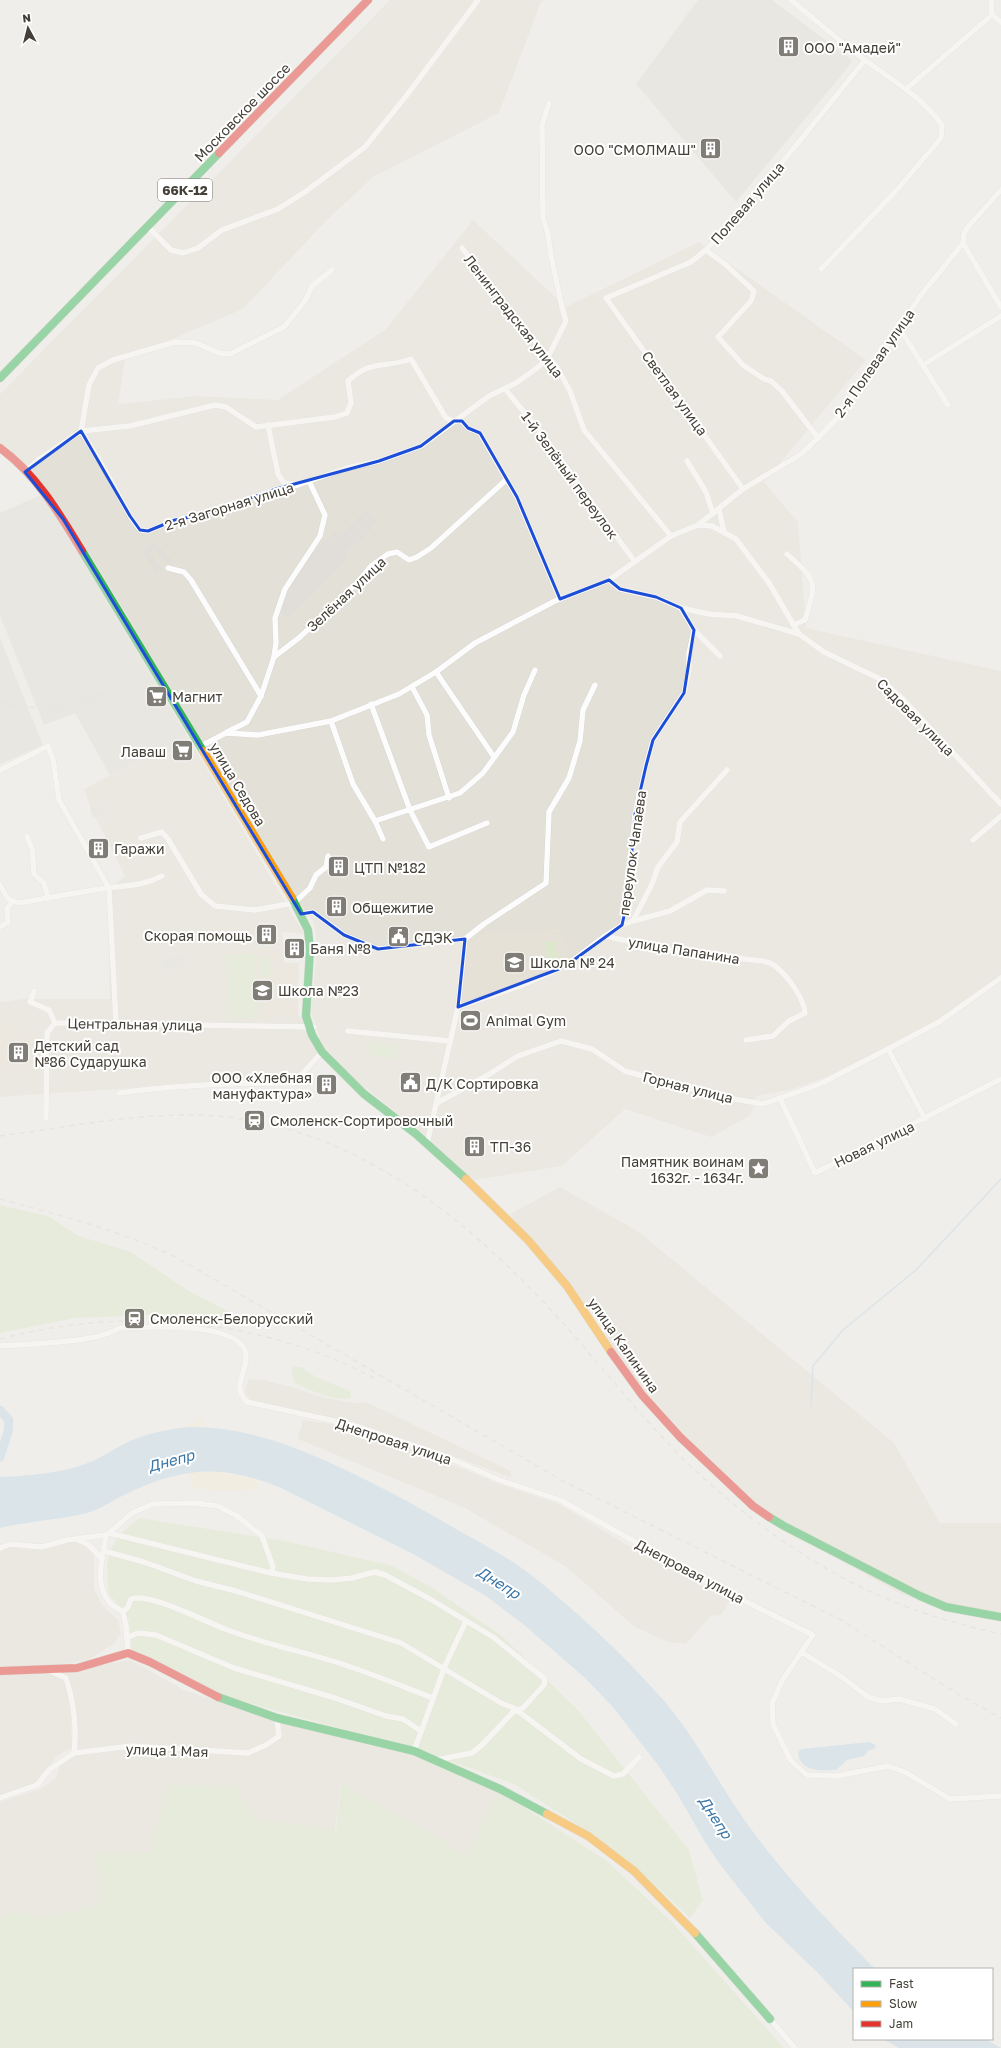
<svg xmlns="http://www.w3.org/2000/svg" width="1001" height="2048" viewBox="0 0 1001 2048" font-family="'Golos Text',sans-serif">
  <rect width="100%" height="100%" fill="#f0eeea"/>
  <g fill="#e3e0d8" fill-rule="evenodd">
    <path d="M390,0H544L541,2L499,113L373,177L326,221L243,309L125,359L118,404L197,396L278,400L386,329L473,220L566,307L699,242L866,360L764,482L798,522L806,628L1001,671V975L948,1015L832,1075L790,1090L756,1096L751,1115L711,1137L625,1109L562,1166L474,1180L420,1131L358,1082L323,1045L311,1013L317,947L314,923L304,910L97,566L53,497L8,448L0,445V394ZM562,930L467,945L511,932L518,933Z"/>
    <polygon points="187,735 304,934 282,932 284,947 225,952 298,1016 304,1018 319,1058 292,1077 0,1097 0,1002 24,999 110,999 107,891 125,876 91,809 84,789"/>
    <polygon points="560,1187 639,1232 894,1443 940,1523 1001,1523 1001,1622 953,1612 901,1594 785,1530 640,1397 599,1321 510,1214"/>
    <polygon points="249,1379 264,1380 292,1387 325,1398 355,1403 366,1402 511,1471 511,1478 449,1454 356,1423 251,1400 247,1396 245,1392"/>
    <polygon points="303,1420 351,1427 438,1459 502,1485 559,1504 629,1546 730,1600 721,1615 711,1616 686,1644 668,1642 635,1627 565,1566 463,1507 298,1439"/>
    <polygon points="77,1541 94,1554 94,1589 102,1605 118,1620 121,1634 112,1645 88,1660 56,1665 0,1668 0,1552 9,1547 33,1549"/>
    <polygon points="131,1660 184,1690 276,1722 402,1750 499,1791 468,1856 341,1783 335,1830 253,1819 150,1852 103,1904 45,1918 13,1911 0,1920 0,1802 40,1789 56,1778 60,1764 78,1753 76,1716 68,1678 54,1672"/>
    <polygon points="51,1674 64,1681 70,1700 72,1748 55,1757 41,1783 0,1796 0,1675"/>
  </g>
  <g fill="#e1deda">
    <polygon points="698,0 772,0 852,60 849,66 736,202 636,84"/>
    <polygon points="43,494 187,735 110,775 75,713 44,725 0,616 0,513"/>
    <polygon points="366,510 375,519 380,518 359,542 349,547 346,559 289,618 275,608 288,580 321,545 336,532 341,535"/>
    <polygon points="154,542 173,561 170,565 154,549 150,553 162,569 156,573 142,552"/>
    <polygon points="0,638 43,745 0,764"/>
    <polygon points="101,805 105,814 93,818 90,809"/>
    <polygon points="184,957 184,968 162,969 161,958"/>
  </g>
  <g fill="#e6e1d6">
    <polygon points="562,930 569,958 562,966 512,986 461,1002 467,945 487,933"/>
    <polygon points="284,947 284,963 299,963 298,1016 227,1019 225,952"/>
    <polygon points="0,1025 13,1025 21,1037 32,1037 36,1034 41,1033 41,1068 0,1068"/>
  </g>
  <g fill="#dce7cc">
    <polygon points="555,941 558,960 548,962 544,942"/>
    <polygon points="255,953 258,1017 229,1019 226,955"/>
    <polygon points="270,957 271,977 259,978 258,958"/>
    <polygon points="371,1041 397,1044 396,1059 369,1055"/>
    <polygon points="0,1205 48,1216 79,1236 131,1252 189,1291 245,1320 162,1315 75,1318 0,1333"/>
    <path d="M293,1367H301L316,1377L350,1391L351,1397C338,1404 308,1389 295,1383L291,1372Z"/>
    <path d="M139,1518L285,1541L393,1566L434,1589L502,1636L578,1710L689,1850L703,1900L690,1918L652,1882L579,1826L514,1784L422,1751L227,1697C194,1684 165,1664 132,1650L129,1619L108,1593L107,1564L111,1549L119,1535Z"/>
    <polygon points="341,1783 468,1856 499,1791 607,1861 671,1921 784,2048 0,2048 0,1920 13,1911 45,1918 103,1904 95,1853 150,1852 169,1785 236,1786 253,1819 336,1830"/>
  </g>
  <g fill="#f2ecd7">
    <polygon points="200,1417 204,1417 203,1427 187,1427 188,1423 195,1424"/>
    <polygon points="213,1471 257,1479 259,1489 226,1491 192,1488 189,1472"/>
  </g>
  <polygon fill="#e1dfdb" points="312,917 331,930 324,944"/>
  <g fill="#bfd7e9">
    <path d="M187,1427C255,1426 313,1454 372,1483C401,1497 428,1513 456,1529C479,1542 504,1555 526,1571C576,1610 623,1654 665,1702C699,1742 722,1791 754,1833C790,1882 833,1926 875,1969H854V2012L818,1973L765,1922L719,1863L705,1842L678,1795L658,1765L612,1706L585,1678L523,1624L486,1596L415,1555L279,1487C221,1464 182,1467 126,1494C113,1500 101,1509 87,1513C59,1520 29,1521 0,1528V1477C26,1476 66,1473 90,1462C103,1457 115,1448 128,1442C147,1433 167,1430 187,1427Z"/>
    <path d="M869,1742L874,1744L876,1748L868,1751L864,1756L847,1760L836,1770C822,1771 799,1772 798,1752L802,1749Z"/>
    <polygon points="883,2039 985,2039 1001,2048 899,2048"/>
  </g>
  <g fill="none" stroke-linecap="round" stroke-linejoin="round">
    <polyline stroke="#bfd7e9" stroke-width="1.5" points="811,1406 813,1366 843,1330 916,1270 1001,1179"/>
    <polyline stroke="#bfd7e9" stroke-width="9" points="0,1410 9,1420 8,1432 0,1457"/>
    <defs>
      <g id="street">
        <path d="M791,0C816,20 839,41 865,60C892,80 922,97 942,125L941,138L919,164L896,191L821,269"/>
        <polyline points="992,15 1001,22"/>
        <polyline points="906,89 992,15 991,0"/>
        <polyline points="148,227 171,250 183,253 198,248 222,230 278,209 305,192 365,147 407,95 478,0"/>
        <polyline points="963,243 1001,307"/>
        <polyline points="462,248 519,323 557,367 570,391 584,430 671,536"/>
        <polyline points="706,250 726,265 754,291 751,301 718,337 743,365 764,379 771,381 782,391 818,438"/>
        <polyline points="332,270 312,286 305,301 284,327 230,354 219,353 196,343 175,342 113,360 98,368 89,385 81,431 105,470 130,516 140,530 148,531 175,520 206,514 276,489 298,485 347,468 379,461 421,446 489,396 516,383 537,368 548,357 566,321 562,307 551,256 548,234 543,218 542,125 549,103"/>
        <polyline points="900,329 948,405"/>
        <polyline points="923,365 1001,316"/>
        <polyline points="505,389 543,435 635,562"/>
        <polyline points="268,425 278,474 284,483 293,484"/>
        <polyline points="687,461 706,492 713,514"/>
        <path d="M25,472L38,460L81,431L130,426L215,405L226,407L256,427L335,417L347,413L351,403L348,381C372,359 383,369 411,359L446,418L454,421H462L468,428L480,433L517,497L560,599"/>
        <polyline points="743,489 606,298 691,262 706,250 785,159 865,60"/>
        <polyline points="719,509 724,532"/>
        <polyline points="698,525 712,526 736,539 769,583 799,634"/>
        <path d="M787,554C817,581 817,581 805,620L793,625"/>
        <polyline points="168,568 184,572 191,580 261,696"/>
        <polyline points="609,580 620,589 656,597 681,608 709,614 737,616 799,634 824,652 880,679 900,696 1001,804"/>
        <polyline points="694,630 720,656"/>
        <polyline points="274,657 276,642 275,618 285,589 320,536 325,515 309,481"/>
        <polyline points="436,672 494,757"/>
        <polyline points="412,687 427,715 429,735 449,798"/>
        <polyline points="371,704 410,810 429,847 487,823"/>
        <polyline points="331,721 353,784 375,821 383,839"/>
        <polyline points="227,732 247,722 261,696 274,657 300,637 357,583 371,566 388,554 397,552 409,560 417,557 431,548 507,479"/>
        <polyline points="201,746 226,733 258,735 331,721 399,694 436,672 475,643 555,601 609,580 671,536 698,525 743,489 800,455 818,438 841,414 921,295 963,243 964,234 967,228 1001,190"/>
        <polyline points="0,770 48,746 53,759 59,800 109,888 116,1024"/>
        <polyline points="375,821 460,793 483,773 513,732 524,695 535,670"/>
        <polyline points="27,836 32,849 34,874 44,883 48,898"/>
        <polyline points="141,838 162,832 168,839 201,894 215,906 255,910 294,903 310,888 316,875 326,867 328,856"/>
        <polyline points="973,840 1001,816"/>
        <path d="M0,885L8,899L19,903C49,898 78,892 108,888C129,885 142,886 162,876"/>
        <polyline points="301,914 313,912 344,935 378,949 465,939 484,924 546,883 549,812 569,778 580,741 583,710 595,685"/>
        <polyline points="633,921 670,911 707,890 724,891"/>
        <polyline points="622,925 633,921 652,884 658,867 677,842 680,822 727,770"/>
        <polyline points="0,927 8,922 7,908 13,901"/>
        <polyline points="605,936 622,925 628,898 635,814 646,766 653,740 684,693 689,670 689,653 694,630 681,608"/>
        <polyline points="34,991 30,1002 49,1010 55,1023"/>
        <polyline points="458,1007 465,939"/>
        <polyline points="55,1023 314,1027"/>
        <polyline points="348,1031 450,1041"/>
        <polyline points="888,1049 925,1119"/>
        <path d="M119,1093C177,1085 235,1083 294,1083L322,1052"/>
        <polyline points="780,1098 815,1173 1001,1079"/>
        <polyline points="437,1103 488,1075 518,1056 561,1041 592,1049 625,1071 717,1096 763,1104 820,1084 888,1049 939,1022 1001,978"/>
        <polyline points="46,1118 47,1033 55,1023"/>
        <path d="M427,1144L458,1007L520,986L564,967L605,936L677,952L763,961C767,962 772,963 775,966C787,975 804,998 805,1013L789,1021L773,1036L746,1040"/>
        <path d="M0,1346C28,1344 98,1343 119,1328C143,1327 245,1320 246,1356C247,1374 231,1385 247,1402L353,1425L442,1455L502,1481L560,1500L718,1588L813,1635L783,1679L772,1703L773,1724L791,1761L807,1775L837,1776L888,1766L905,1772L950,1799L1001,1796"/>
        <path d="M109,1533L271,1573L273,1567L262,1536L237,1516L218,1506L195,1503L153,1504L132,1513L109,1533L106,1535C103,1557 93,1584 110,1603C113,1606 119,1609 123,1612L126,1626L128,1653"/>
        <polyline points="78,1540 88,1544 102,1559"/>
        <polyline points="0,1548 11,1544 41,1547 67,1540 106,1535"/>
        <polyline points="104,1551 144,1562 196,1581 236,1591 401,1643 501,1703 514,1708 581,1759 614,1776 623,1774 639,1757"/>
        <polyline points="271,1573 307,1579 332,1580 352,1578 375,1572 385,1575 430,1599 493,1637 545,1679 544,1685 523,1708 513,1712 482,1745 472,1753 436,1760"/>
        <path d="M123,1612L128,1607L131,1599C150,1592 206,1622 225,1629C264,1644 306,1652 345,1665C375,1675 404,1687 433,1698"/>
        <polyline points="126,1638 138,1633 156,1635 234,1668 335,1698 386,1716 403,1719 421,1731"/>
        <polyline points="801,1652 842,1677 868,1697 882,1701 899,1699 935,1709 956,1724"/>
        <path d="M48,1670L66,1678C74,1703 77,1727 74,1753"/>
        <polyline points="414,1751 445,1666 466,1621"/>
        <polyline points="0,1798 37,1785 49,1770 74,1753 131,1746 248,1753 266,1745 279,1736 277,1718"/>
        <polyline points="770,2019 795,2048"/>
      </g>
      <g id="fast">
        <polyline points="0,378 219,153"/>
        <polyline points="82,551 203,751"/>
        <polyline points="292,898 308,930 310,950 306,1016 312,1035 322,1052 364,1094 416,1134 466,1179"/>
        <polyline points="769,1517 784,1526 920,1596 946,1607 1001,1617"/>
        <polyline points="218,1697 277,1718 414,1751 500,1789 547,1814"/>
        <polyline points="695,1933 770,2019"/>
      </g>
      <g id="slow">
        <polyline points="203,751 292,898"/>
        <polyline points="466,1179 528,1240 567,1286 611,1352"/>
        <polyline points="547,1814 588,1836 634,1871 695,1933"/>
      </g>
      <g id="jam">
        <polyline points="219,153 368,0"/>
        <path d="M0,448C36,474 59,513 82,551"/>
        <polyline points="611,1352 642,1395 680,1437 753,1506 769,1517"/>
        <polyline points="0,1671 77,1668 128,1653 150,1662 218,1697"/>
      </g>
    </defs>
    <use href="#street" stroke="#ceccc8" stroke-width="6"/>
    <use href="#fast" stroke="#cecbc1" stroke-width="9"/>
    <use href="#slow" stroke="#cecbc1" stroke-width="9"/>
    <use href="#jam" stroke="#cecbc1" stroke-width="9"/>
    <use href="#street" stroke="#fdfcfc" stroke-width="5.5"/>
    <use href="#fast" stroke="#30b455" stroke-width="8"/>
    <use href="#slow" stroke="#ff9f0a" stroke-width="8"/>
    <use href="#jam" stroke="#e5322d" stroke-width="8"/>
    <g stroke="#d9d9d8" stroke-width="1.5" stroke-dasharray="5 5" stroke-linecap="butt">
      <path d="M0,703C9,704 19,706 28,707C56,710 85,701 110,691"/>
      <path d="M0,1136C86,1125 173,1104 259,1122C381,1147 480,1232 561,1321C606,1371 647,1425 696,1471C755,1526 824,1574 899,1604C932,1617 966,1626 1001,1634"/>
      <path d="M0,1199C59,1215 118,1230 174,1256L563,1481L841,1620L956,1693L1001,1718"/>
      <path d="M0,1339C124,1306 260,1318 374,1378"/>
    </g>
  </g>
  <path d="M0 0H1001V2048H0ZM454,421H462L468,428L480,433L517,497L560,599L609,580L620,589L656,597L681,608L694,630L684,693L653,740L646,766L635,814L628,898L622,925L564,967L458,1007L465,939L378,949L344,935L313,912L301,914L63,519L25,472L81,431L130,516L140,530L148,531L175,520L206,514L276,489L379,461L421,446Z" fill="#f0eeea" fill-opacity=".55" fill-rule="evenodd"/>
  <path fill="none" stroke="#1d4ed8" stroke-width="3" stroke-linejoin="round" d="M454,421H462L468,428L480,433L517,497L560,599L609,580L620,589L656,597L681,608L694,630L684,693L653,740L646,766L635,814L628,898L622,925L564,967L458,1007L465,939L378,949L344,935L313,912L301,914L63,519L25,472L81,431L130,516L140,530L148,531L175,520L206,514L276,489L379,461L421,446Z"/>
  <defs>
    <symbol id="building-square" viewBox="-11 -11 22 22"><rect x="-9" y="-9" width="18" height="18" rx="4" fill="#807d76" stroke="#fff"/><path d="M-4-6H4V6H1V3H-1V6H-4ZM-2.5-4.3h1.7v1.8h-1.7ZM.8-4.3h1.7v1.8H.8ZM-2.5-1h1.7V.8h-1.7ZM.8-1h1.7V.8H.8Z" fill="#fff"/></symbol>
    <symbol id="supermarket-square" viewBox="-11 -11 22 22"><rect x="-9" y="-9" width="18" height="18" rx="4" fill="#807d76" stroke="#fff"/><path d="M-6-5.5h2.5l.6 2H6L4.5 2H-2.5L-4.4-4H-6ZM-1.5 3.2a1.3 1.3 0 1 0 .1 0ZM3 3.2a1.3 1.3 0 1 0 .1 0Z" fill="#fff"/></symbol>
    <symbol id="civic-square" viewBox="-11 -11 22 22"><rect x="-9" y="-9" width="18" height="18" rx="4" fill="#807d76" stroke="#fff"/><path d="M-.6-6.5H3V-4.5H.6V-3L4-1V1h2V6H-6V1h2V-1L-.6-3ZM-1.2 2.5V6h2.4V2.5Z" fill="#fff"/></symbol>
    <symbol id="school-square" viewBox="-11 -11 22 22"><rect x="-9" y="-9" width="18" height="18" rx="4" fill="#807d76" stroke="#fff"/><path d="M0-5L7-2L0 1L-7-2ZM-4 1L0 2.5L4 1V4Q0 6-4 4Z" fill="#fff"/></symbol>
    <symbol id="stadium-square" viewBox="-11 -11 22 22"><rect x="-9" y="-9" width="18" height="18" rx="4" fill="#807d76" stroke="#fff"/><path d="M0-5a6.5 5 0 1 0 0 10a6.5 5 0 1 0 0-10ZM-3.5-1.8h7v3.6h-7Z" fill="#fff"/></symbol>
    <symbol id="station-square" viewBox="-11 -11 22 22"><rect x="-9" y="-9" width="18" height="18" rx="4" fill="#807d76" stroke="#fff"/><path d="M-3-6H3Q5-6 5-4V2Q5 4 3 4L4.5 6H3L1.5 4h-3L-3 6H-4.5L-3 4Q-5 4-5 2V-4Q-5-6-3-6ZM-3.5-4v3h7v-3ZM-3.5 1v1.5H-2V1ZM2 1v1.5H3.5V1Z" fill="#fff"/></symbol>
    <symbol id="sight-square" viewBox="-11 -11 22 22"><rect x="-9" y="-9" width="18" height="18" rx="4" fill="#807d76" stroke="#fff"/><path d="M0-6L1.8-2.2L6-1.7L2.9 1.2L3.7 5.4L0 3.3L-3.7 5.4L-2.9 1.2L-6-1.7L-1.8-2.2Z" fill="#fff"/></symbol>
  </defs>
  <g fill-rule="evenodd">
    <use href="#building-square" x="776" y="34" width="25" height="25"/>
    <use href="#building-square" x="698" y="136" width="25" height="25"/>
    <use href="#supermarket-square" x="144" y="684" width="25" height="25"/>
    <use href="#supermarket-square" x="170" y="738" width="25" height="25"/>
    <use href="#building-square" x="86" y="836" width="25" height="25"/>
    <use href="#building-square" x="326" y="854" width="25" height="25"/>
    <use href="#building-square" x="324" y="894" width="25" height="25"/>
    <use href="#building-square" x="254" y="922" width="25" height="25"/>
    <use href="#civic-square" x="386" y="924" width="25" height="25"/>
    <use href="#building-square" x="282" y="936" width="25" height="25"/>
    <use href="#school-square" x="502" y="950" width="25" height="25"/>
    <use href="#school-square" x="250" y="978" width="25" height="25"/>
    <use href="#stadium-square" x="458" y="1008" width="25" height="25"/>
    <use href="#building-square" x="6" y="1040" width="25" height="25"/>
    <use href="#civic-square" x="398" y="1070" width="25" height="25"/>
    <use href="#building-square" x="314" y="1072" width="25" height="25"/>
    <use href="#station-square" x="242" y="1108" width="25" height="25"/>
    <use href="#building-square" x="462" y="1134" width="25" height="25"/>
    <use href="#sight-square" x="746" y="1156" width="25" height="25"/>
    <use href="#station-square" x="122" y="1306" width="25" height="25"/>
  </g>
  <g text-anchor="middle" dominant-baseline="central" stroke-width="4" stroke-linejoin="round" paint-order="stroke">
    <rect fill="#fff" stroke="#7c7973" stroke-width="1" x="158" y="179" width="54" height="22" rx="3"/>
    <g font-size="13" font-weight="bold" fill="#444037">
      <text x="185" y="190">66К-12</text>
    </g>
    <g font-size="14" fill="#444037" stroke="#fff" text-anchor="start">
      <text x="804" y="47">ООО "Амадей"</text>
      <text x="696" y="149" text-anchor="end">ООО "СМОЛМАШ"</text>
      <text x="172" y="696">Магнит</text>
      <text x="166" y="751" text-anchor="end">Лаваш</text>
      <text x="114" y="848">Гаражи</text>
      <text x="354" y="867">ЦТП №182</text>
      <text x="352" y="907">Общежитие</text>
      <text x="252" y="935" text-anchor="end">Скорая помощь</text>
      <text x="414" y="937">СДЭК</text>
      <text x="310" y="948">Баня №8</text>
      <text x="530" y="962">Школа № 24</text>
      <text x="278" y="990">Школа №23</text>
      <text x="486" y="1020">Animal Gym</text>
      <text x="34" y="1045">Детский сад<tspan x="34" dy="16">№86 Сударушка</tspan></text>
      <text x="312" y="1077" text-anchor="end">ООО «Хлебная<tspan x="312" dy="16">мануфактура»</tspan></text>
      <text x="426" y="1083">Д/К Сортировка</text>
      <text x="270" y="1120">Смоленск-Сортировочный</text>
      <text x="490" y="1146">ТП-36</text>
      <text x="744" y="1161" text-anchor="end">Памятник воинам<tspan x="744" dy="16">1632г. - 1634г.</tspan></text>
      <text x="150" y="1318">Смоленск-Белорусский</text>
    </g>
    <g font-size="14" fill="#444037" stroke="#fff">
      <text transform="translate(242 112) rotate(-46)">Московское шоссе</text>
      <text transform="translate(747 203) rotate(-49)">Полевая улица</text>
      <text transform="translate(514 316) rotate(52)">Ленинградская улица</text>
      <text transform="translate(874 363) rotate(-55)">2-я Полевая улица</text>
      <text transform="translate(675 393) rotate(54)">Светлая улица</text>
      <text transform="translate(570 475) rotate(54)">1-й Зелёный переулок</text>
      <text transform="translate(229 506) rotate(-17)">2-я Загорная улица</text>
      <text transform="translate(346 594) rotate(-43)">Зелёная улица</text>
      <text transform="translate(916 717) rotate(45)">Садовая улица</text>
      <text transform="translate(238 784) rotate(59)">улица Седова</text>
      <text transform="translate(632 853) rotate(-82)">переулок Чапаева</text>
      <text transform="translate(684 950) rotate(9)">улица Папанина</text>
      <text transform="translate(135 1024) rotate(1)">Центральная улица</text>
      <text transform="translate(688 1087) rotate(14)">Горная улица</text>
      <text transform="translate(874 1144) rotate(-26)">Новая улица</text>
      <text transform="translate(624 1345) rotate(55)">улица Калинина</text>
      <text transform="translate(394 1441) rotate(18)">Днепровая улица</text>
      <text transform="translate(690 1571) rotate(28)">Днепровая улица</text>
      <text transform="translate(167 1750) rotate(2)">улица 1 Мая</text>
    </g>
    <g font-size="15" font-style="italic" fill="#3b76a6" stroke="#fff">
      <text transform="translate(171 1460) rotate(-15)">Днепр</text>
      <text transform="translate(499 1582) rotate(32)">Днепр</text>
      <text transform="translate(716 1817) rotate(57)">Днепр</text>
    </g>
  </g>
  <rect x="853" y="1968" width="140" height="72" fill="#ffffff" stroke="#b4b3af"/>
  <rect x="861" y="1981" width="20" height="6" fill="#30b455" stroke="#b4b3af"/>
  <text x="889" y="1988" font-size="12" fill="#444037">Fast</text>
  <rect x="861" y="2001" width="20" height="6" fill="#ff9f0a" stroke="#b4b3af"/>
  <text x="889" y="2008" font-size="12" fill="#444037">Slow</text>
  <rect x="861" y="2021" width="20" height="6" fill="#e5322d" stroke="#b4b3af"/>
  <text x="889" y="2028" font-size="12" fill="#444037">Jam</text>
  <g transform="translate(28 28) rotate(353)" stroke="#ffffff" stroke-width="3" paint-order="stroke">
  <path d="M0-3L7 15L0 10L-7 15Z" fill="#444037"/>
  <text y="-6" font-size="11" font-weight="bold" text-anchor="middle" fill="#444037">N</text>
  </g>
</svg>
